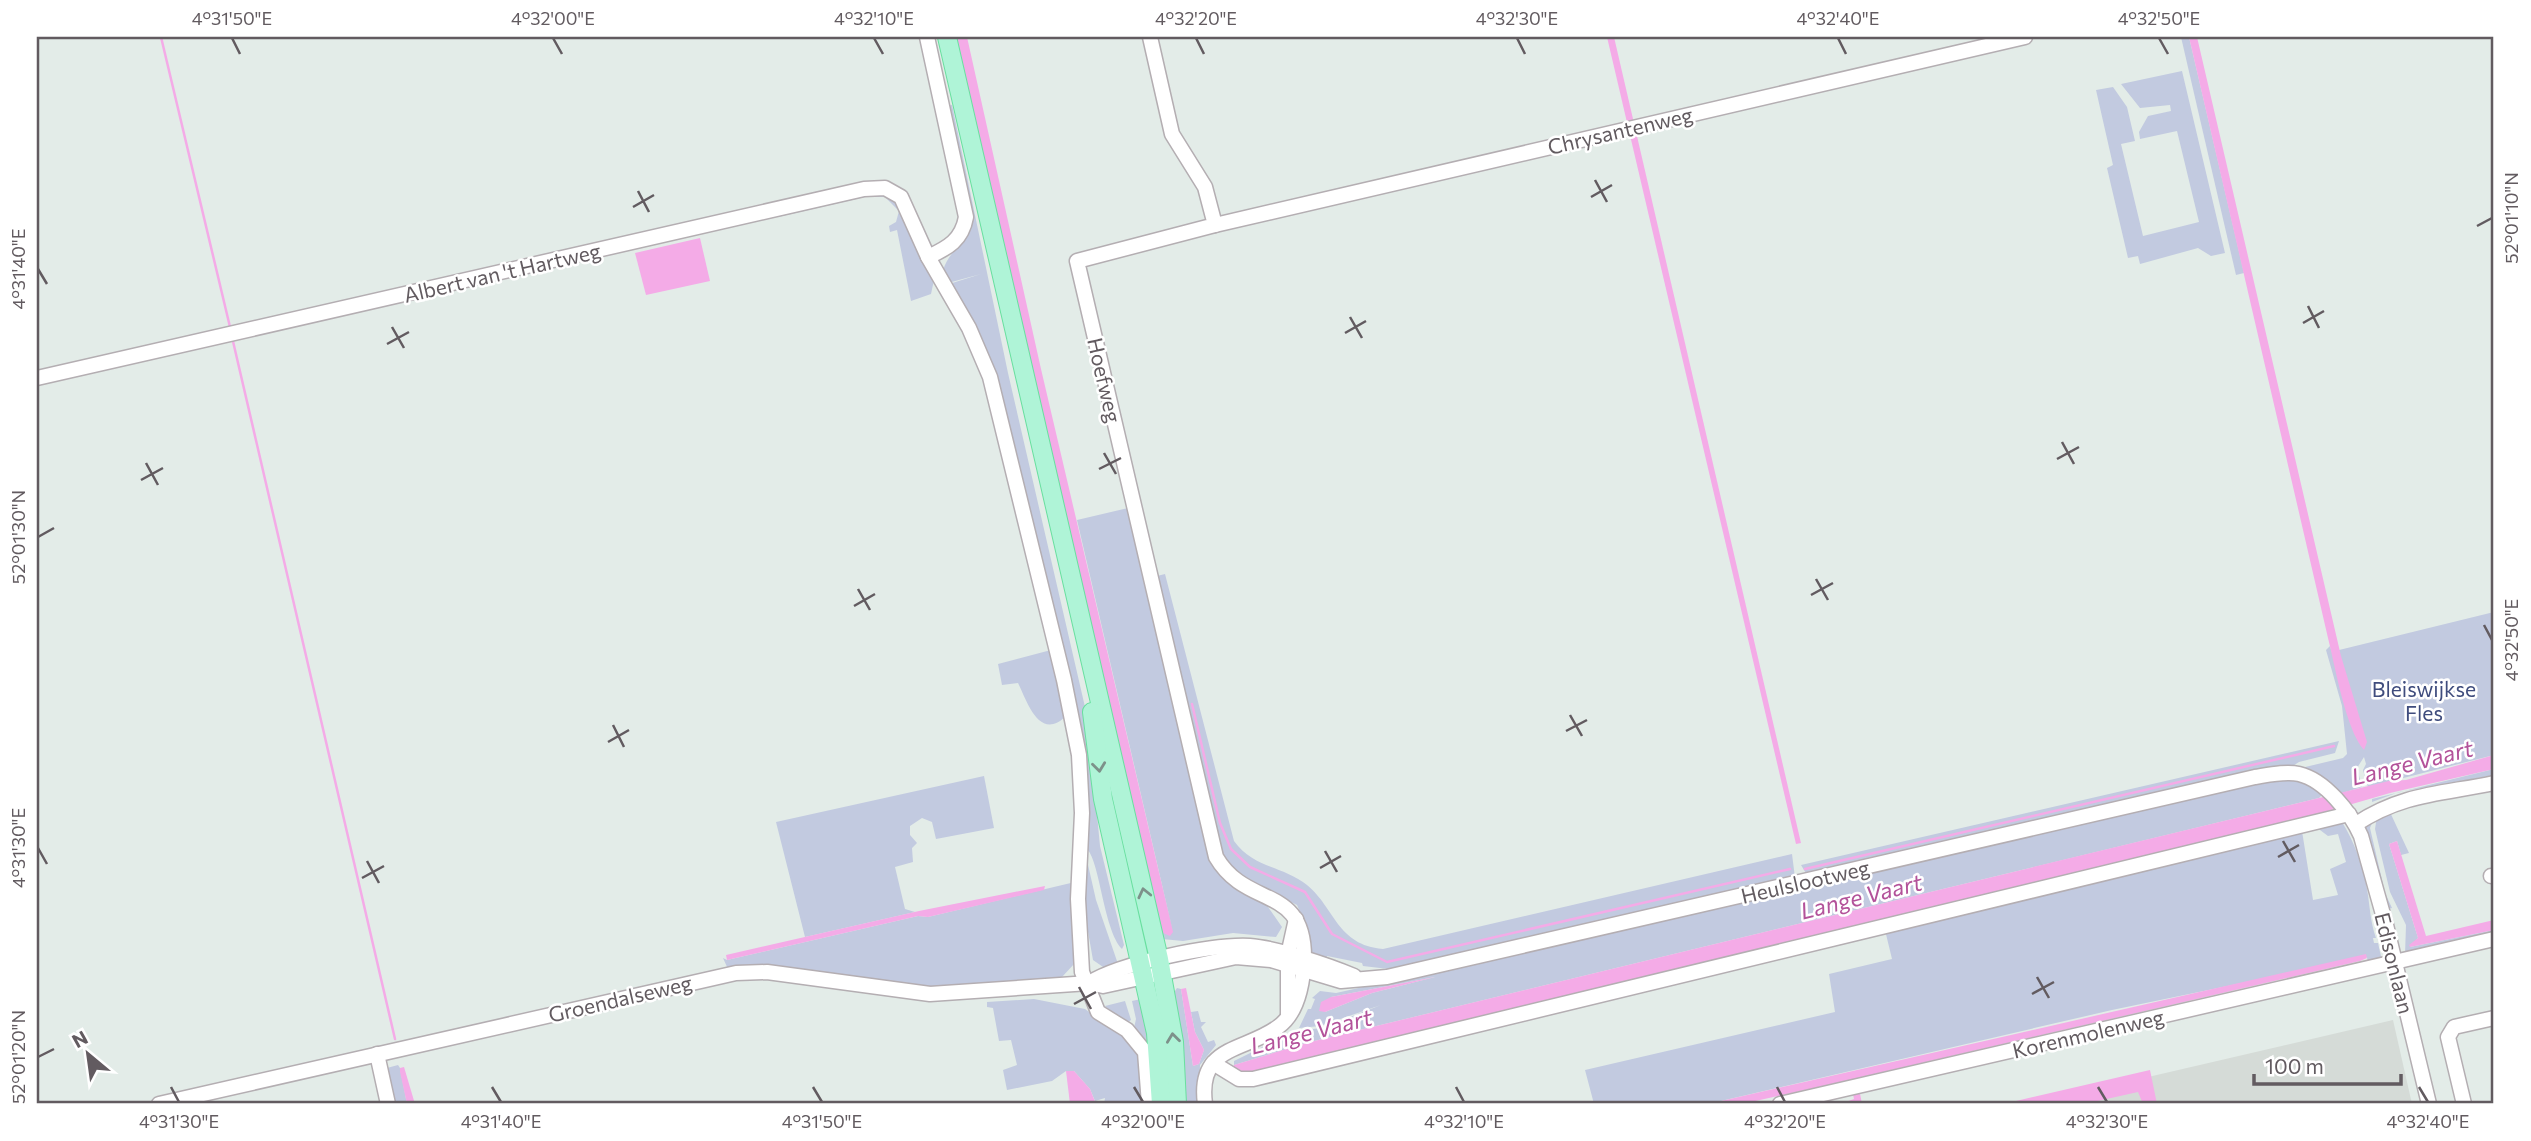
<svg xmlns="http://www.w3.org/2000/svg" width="2531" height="1141" viewBox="0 0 2531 1141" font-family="Commissioner,sans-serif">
  <rect width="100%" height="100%" fill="#e3ece8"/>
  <polygon fill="#d5dbd7" points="2393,1020 2412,1104 2032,1104"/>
  <g fill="#c2cae0" fill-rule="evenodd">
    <polygon points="955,37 1173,932 1077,520 1128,508 1225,878 1266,904 1282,927 1276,937 1233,933 1183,941 1162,939"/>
    <polygon points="2181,37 2189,37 2244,273 2236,275"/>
    <polygon points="2182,71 2225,253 2211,256 2198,248 2140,264 2138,256 2128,258 2107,168 2113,165 2096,90 2113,87 2127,107 2135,141 2121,144 2143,236 2199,222 2177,131 2140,139 2139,132 2148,116 2171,111 2170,105 2140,108 2121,84"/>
    <path d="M952,105L1008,373L1088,720L1100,846L1124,945L1122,949C1103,929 1100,859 1086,848L1088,809L1021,477L949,284L981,274L948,283L943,271C948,251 965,246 972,218L947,106Z"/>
    <polygon points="880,193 894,199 934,280 931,294 911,301 897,230 890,232 889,226 896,222 899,211 885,197 865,197 778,217 781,212"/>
    <path d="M1165,574L1234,841C1253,868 1283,866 1307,885C1335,908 1337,945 1383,949L1792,854L1795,878L1397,970L1363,966L1362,963L1327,956L1326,962L1310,955L1306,925L1297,905L1237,875L1220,852L1153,577Z"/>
    <polygon points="2494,612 2494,755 2368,787 2363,770 2366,764 2364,757 2357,768 2362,787 2339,794 2301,768 2343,758 2347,754 2342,706 2326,650 2330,646 2359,744 2335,651"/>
    <path d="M1051,650L1065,717C1039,741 1027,701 1018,683L1002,685L998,664Z"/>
    <polygon points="2339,741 2335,753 2299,762 2288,769 1807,875 1801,865"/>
    <polygon points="2494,769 2494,775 2399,792 2372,802 2372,799"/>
    <polygon points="984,776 994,828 936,839 932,822 922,818 910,826 910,835 917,843 912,848 913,862 895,867 905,909 915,912 805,937 776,822"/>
    <path d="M2293,780L2307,783L2323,794L2319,798L1306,1043L1234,1065V1061L1295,1031L1322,1028L1381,1005L1320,1026L1299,1028L1308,1009H1311L1315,999L1312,998L1320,991L1336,993L1431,972L1435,974L1479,964L1482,960L2241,784ZM1435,977L1372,993L1325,1012L1331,997Z"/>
    <polygon points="2389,810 2409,853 2401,855 2397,841 2389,844 2418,938 2410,947 2494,930 2494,935 2405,955 2406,925 2390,892 2375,829 2377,816"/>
    <polygon points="2373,820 2370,828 2385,893 2392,908 2387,909 2364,828"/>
    <path d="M2342,822C2354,841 2363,866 2367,889C2370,906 2370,921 2376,938H2373L2374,943H2378L2382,961L2368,964L2367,957L2112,1010L1708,1104H1594L1585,1070L1835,1012L1829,974L1892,959L1885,930L2302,831L2313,900L2338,895L2330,869L2346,862L2338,834L2328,836L2316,827Z"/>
    <polygon points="1086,856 1096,900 1118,964 1106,969 1093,960 1084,909"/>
    <polygon points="1075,882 1075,963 1062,977 940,990 728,969 723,958 727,960 918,916 928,917"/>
    <polygon points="1177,988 1181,989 1193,1066 1199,1064 1204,1050 1195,1032 1191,1012 1198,1011 1201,1022 1206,1022 1201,1027 1208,1042 1214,1040 1216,1045 1200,1065 1199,1104 1185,1104 1181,1040 1173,994"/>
    <polygon points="1034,999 1085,1009 1131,1043 1139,1055 1144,1104 1104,1104 1105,1098 1095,1101 1090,1089 1074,1071 1066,1071 1052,1081 1007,1090 1003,1070 1017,1065 1011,1040 999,1041 993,1008 987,1007 987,1002"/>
    <polygon points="1141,999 1151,1049 1134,1028 1136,1019 1132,1001"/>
    <polygon points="1125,1001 1131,1020 1126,1024 1105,1006"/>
    <polygon points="398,1065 400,1068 407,1104 392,1104 387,1068"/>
  </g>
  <g fill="#f4abe7">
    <polygon points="955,37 967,37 1041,369 1173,932 1170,936 1163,933"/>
    <polygon points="1607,37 1614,37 1801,843 1796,844"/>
    <path d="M2189,37H2197L2341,656L2367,742L2364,750C2346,730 2335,666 2328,638Z"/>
    <polygon points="700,238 710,281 646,295 635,253"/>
    <polygon points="2494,755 2494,769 2390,793 2277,826 2023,885 1807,940 1247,1073 1233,1068 1234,1065 1306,1043 2389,781 2406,780"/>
    <polygon points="2397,841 2426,936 2494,920 2494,930 2410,947 2409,945 2418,938 2389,844"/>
    <polygon points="1045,886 1044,890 928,917 918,916 727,960 726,955 919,911"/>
    <polygon points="2366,954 2367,958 2360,961 1857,1078 1862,1104 1840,1104 1854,1099 1850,1080 1742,1104 1708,1104"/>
    <polygon points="1435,977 1372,993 1325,1012 1319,1011 1321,1002 1331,997"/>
    <polygon points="1186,988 1195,1032 1204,1050 1199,1064 1193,1066 1181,989"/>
    <polygon points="404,1067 415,1104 407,1104 400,1072 400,1068"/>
    <polygon points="2150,1070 2157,1104 2143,1104 2138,1092 2084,1104 2003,1104"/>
    <polygon points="1066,1071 1074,1071 1090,1089 1096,1104 1070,1104"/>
  </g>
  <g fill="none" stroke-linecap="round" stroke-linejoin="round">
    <g stroke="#f4abe7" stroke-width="2.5">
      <polyline points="161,37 230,327"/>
      <polyline points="232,337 395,1039"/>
      <polyline points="1192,704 1220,823 1231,849 1250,867 1305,892 1332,934 1387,962 1790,869"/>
      <polyline points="1805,869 2334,746"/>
    </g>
    <defs>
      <g id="minor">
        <path d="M927,37L966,217C962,240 948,248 928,257"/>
        <path d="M1150,37L1172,134L1205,187L1215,225L1077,261L1216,857C1247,910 1305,883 1304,959C1303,981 1298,1013 1278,1027C1244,1052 1197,1045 1205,1104"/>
        <polyline points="1215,225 2025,37"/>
        <polyline points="37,378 864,189 885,188 901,197 928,257 969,328 990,377 1064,680 1079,755 1082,813 1078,899 1082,972 1098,1012 1127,1030 1145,1052 1149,1104"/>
        <path d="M2356,824C2403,793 2442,794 2494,783"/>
        <polyline points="2491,876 2494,876"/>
        <path d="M1089,983C1121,963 1212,944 1250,946C1277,948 1328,965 1354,976"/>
        <polyline points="1288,1014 1288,955 1296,919"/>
        <polyline points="377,1054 388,1104"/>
        <polyline points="1213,1063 1239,1079 1253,1079 2349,814"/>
        <path d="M159,1104L736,973L767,972L930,994L1089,983L1103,986L1236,957L1271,960L1341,981L1387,977L2255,777C2268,775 2286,771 2299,774C2325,780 2351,813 2361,836L2386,925L2429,1104"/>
        <polyline points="1780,1104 2494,939"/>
        <polyline points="2464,1104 2448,1037 2454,1027 2494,1018"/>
      </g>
      <g id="major">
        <polyline points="947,37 1159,959 1174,1042 1177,1104"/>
        <polyline points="1092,712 1103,799 1156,1033 1161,1104"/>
      </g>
    </defs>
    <use href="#minor" stroke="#b4aeb2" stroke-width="17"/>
    <use href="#major" stroke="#69df9f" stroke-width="20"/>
    <use href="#minor" stroke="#fff" stroke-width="14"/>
    <use href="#major" stroke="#aff4d7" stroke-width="18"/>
  </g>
  <defs><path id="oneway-chevron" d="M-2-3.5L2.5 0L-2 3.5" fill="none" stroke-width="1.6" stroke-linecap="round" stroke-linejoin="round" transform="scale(1.75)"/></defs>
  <g stroke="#7d918a">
    <use href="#oneway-chevron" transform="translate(1099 767) rotate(83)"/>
    <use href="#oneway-chevron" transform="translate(1144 893) rotate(-103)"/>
    <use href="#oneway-chevron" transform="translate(1173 1038) rotate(-97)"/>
  </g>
  <path fill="none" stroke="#625b60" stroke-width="2.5" d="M232,38L240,54M553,38L562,54M874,38L883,54M1196,38L1204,54M1517,38L1525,54M1838,38L1846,54M2159,38L2168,54M1595,180L1607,202M638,191L649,212M1591,197L1612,185M633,207L654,195M2477,226L2492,218M38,269L47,284M2308,306L2319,328M1350,317L1362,338M2303,323L2324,311M392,327L404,348M1345,333L1366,321M387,344L409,332M2062,442L2074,464M1104,453L1116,474M2057,459L2079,447M146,463L158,485M1099,469L1121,458M141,480L163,468M38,537L54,528M1816,579L1828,600M858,589L870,610M1811,595L1833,583M854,606L875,594M2484,625L2492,640M1570,715L1582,736M613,725L624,747M1566,731L1587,720M608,742L629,730M2283,841L2295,862M38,848L47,864M1325,851L1337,872M2278,857L2299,845M367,861L379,883M1320,868L1341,856M362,878L384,866M2037,977L2049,998M1079,987L1091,1009M2032,994L2054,982M1074,1004L1096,992M38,1057L54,1049M171,1087L179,1102M492,1087L501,1102M813,1087L822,1102M1134,1087L1143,1102M1456,1087L1464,1102M1777,1087L1785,1102M2098,1087L2107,1102M2419,1087L2428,1102"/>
  <g text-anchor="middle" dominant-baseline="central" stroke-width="5" stroke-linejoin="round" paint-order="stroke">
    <g font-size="21" fill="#625b60" stroke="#fff">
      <text transform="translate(1620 130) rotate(-13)">Chrysantenweg</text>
      <text transform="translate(502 272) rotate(-13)">Albert van 't Hartweg</text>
      <text transform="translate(1105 380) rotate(77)">Hoefweg</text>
      <text transform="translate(1805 881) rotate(-13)">Heulslootweg</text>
      <text transform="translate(2395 963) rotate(76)">Edisonlaan</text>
      <text transform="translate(620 998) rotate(-13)">Groendalseweg</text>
      <text transform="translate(2088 1033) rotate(-13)">Korenmolenweg</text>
    </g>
    <g font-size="21" fill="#3f4c7d" stroke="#fff">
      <text x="2424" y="688">Bleiswijkse<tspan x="2424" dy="24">Fles</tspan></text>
    </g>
    <g font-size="23" font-style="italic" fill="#b3529a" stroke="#fff">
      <text transform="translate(2412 762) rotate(-14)">Lange Vaart</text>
      <text transform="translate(1861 896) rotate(-14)">Lange Vaart</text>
      <text transform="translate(1311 1031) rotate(-14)">Lange Vaart</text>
    </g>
  </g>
  <rect width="2531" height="1141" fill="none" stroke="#ffffff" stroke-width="77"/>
  <g transform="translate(88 1054) rotate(331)" stroke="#ffffff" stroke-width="5" paint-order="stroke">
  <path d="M0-5L12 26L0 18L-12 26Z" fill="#625b60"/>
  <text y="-10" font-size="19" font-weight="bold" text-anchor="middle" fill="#625b60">N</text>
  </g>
  <path d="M2254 1074v10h147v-10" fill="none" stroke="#625b60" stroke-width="3.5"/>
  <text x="2265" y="1074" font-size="21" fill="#625b60" stroke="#ffffff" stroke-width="5" paint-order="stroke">100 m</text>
  <rect x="38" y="38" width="2454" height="1064" fill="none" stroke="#625b60" stroke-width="2.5"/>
  <g font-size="18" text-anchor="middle" fill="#625b60">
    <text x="232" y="25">4°31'50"E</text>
    <text x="553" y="25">4°32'00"E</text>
    <text x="874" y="25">4°32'10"E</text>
    <text x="1196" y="25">4°32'20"E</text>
    <text x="1517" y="25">4°32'30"E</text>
    <text x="1838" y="25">4°32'40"E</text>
    <text x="2159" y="25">4°32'50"E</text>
    <text transform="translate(2512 218) rotate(-90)" y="6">52°01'10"N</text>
    <text transform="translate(19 269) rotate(-90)" y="6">4°31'40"E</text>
    <text transform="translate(19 537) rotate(-90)" y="6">52°01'30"N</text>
    <text transform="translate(2512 640) rotate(-90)" y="6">4°32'50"E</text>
    <text transform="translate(19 848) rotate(-90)" y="6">4°31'30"E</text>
    <text transform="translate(19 1057) rotate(-90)" y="6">52°01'20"N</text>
    <text x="179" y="1128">4°31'30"E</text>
    <text x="501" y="1128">4°31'40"E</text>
    <text x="822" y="1128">4°31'50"E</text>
    <text x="1143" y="1128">4°32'00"E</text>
    <text x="1464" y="1128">4°32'10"E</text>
    <text x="1785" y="1128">4°32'20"E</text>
    <text x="2107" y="1128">4°32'30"E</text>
    <text x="2428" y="1128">4°32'40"E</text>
  </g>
</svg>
